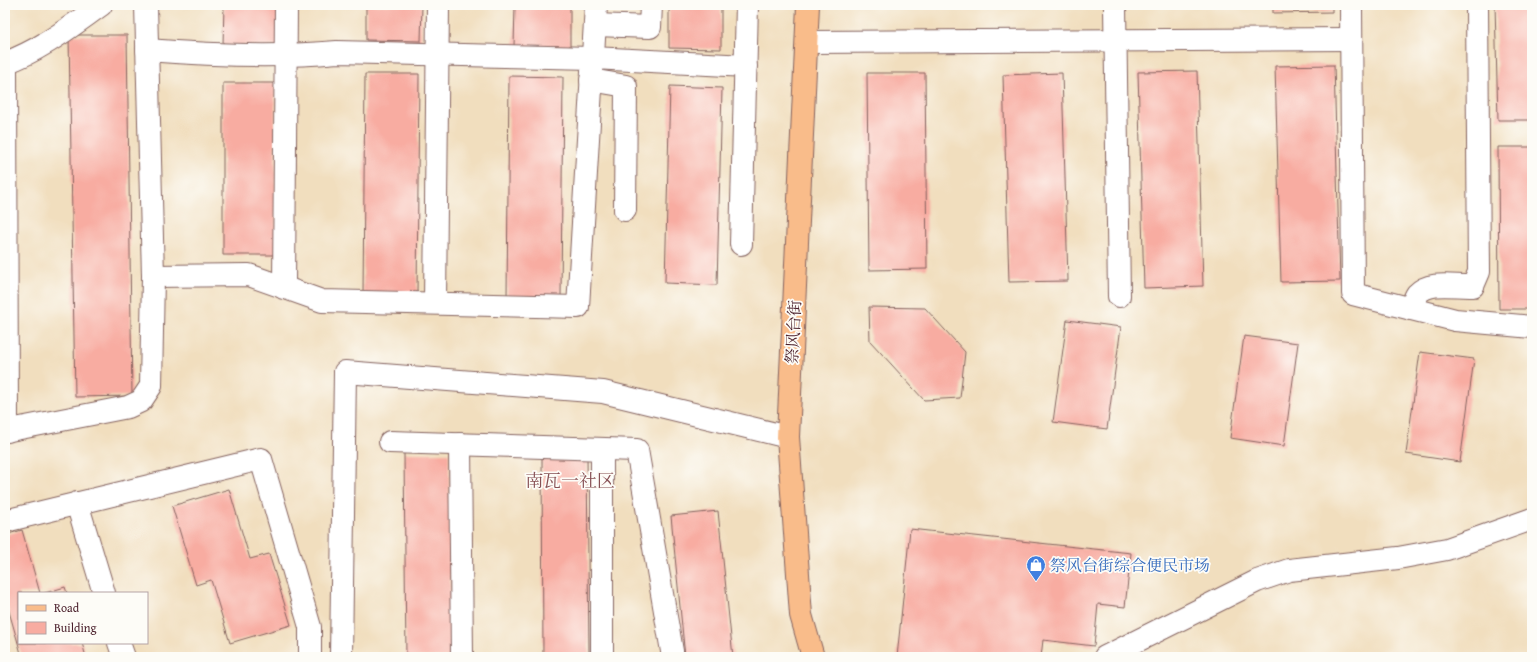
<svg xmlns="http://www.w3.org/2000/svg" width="1537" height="662" viewBox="0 0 1537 662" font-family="'Gentium Book Plus','Noto Serif SC',serif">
  <rect width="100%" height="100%" fill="#fdfcf7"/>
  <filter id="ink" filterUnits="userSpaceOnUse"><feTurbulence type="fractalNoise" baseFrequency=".025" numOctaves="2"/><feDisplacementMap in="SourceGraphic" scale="8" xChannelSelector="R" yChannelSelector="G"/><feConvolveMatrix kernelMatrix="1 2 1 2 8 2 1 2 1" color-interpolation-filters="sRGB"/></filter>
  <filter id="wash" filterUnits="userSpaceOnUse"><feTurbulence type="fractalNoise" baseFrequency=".012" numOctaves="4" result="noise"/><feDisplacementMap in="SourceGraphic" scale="16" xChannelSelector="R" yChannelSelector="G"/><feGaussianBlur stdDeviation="0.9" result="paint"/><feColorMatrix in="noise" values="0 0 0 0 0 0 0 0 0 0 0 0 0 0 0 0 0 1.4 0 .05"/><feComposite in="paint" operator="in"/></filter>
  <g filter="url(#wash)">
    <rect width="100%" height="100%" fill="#f1debe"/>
    <g id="blocks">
      <g fill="#f8aca1">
        <polygon points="224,5 279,5 279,46 223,45"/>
        <polygon points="366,5 422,5 421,41 366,40"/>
        <polygon points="515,5 570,5 570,47 514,46"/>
        <polygon points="669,5 721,5 721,49 669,48"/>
        <polygon points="1273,5 1332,5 1332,12 1273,13"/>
        <polygon points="1495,5 1532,5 1532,120 1498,120"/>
        <polygon points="69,35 127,35 132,396 75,397"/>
        <polygon points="1334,65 1340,281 1281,282 1275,66"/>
        <polygon points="1197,71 1203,286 1144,288 1138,72"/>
        <polygon points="867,73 925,73 927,269 869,270"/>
        <polygon points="1062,73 1068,281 1009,282 1003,75"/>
        <polygon points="365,74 419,74 417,295 363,294"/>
        <polygon points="509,76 563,77 561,297 507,297"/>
        <polygon points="223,83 275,83 276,255 223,255"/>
        <polygon points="670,86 722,88 717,285 665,283"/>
        <polygon points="1498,147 1532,147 1532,309 1499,309"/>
        <polygon points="869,307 925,308 965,352 960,398 924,400 870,341"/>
        <polygon points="1067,320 1121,327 1107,429 1053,422"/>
        <polygon points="1244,336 1298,343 1284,446 1230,438"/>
        <polygon points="1420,352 1474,359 1460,462 1406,454"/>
        <polygon points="404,453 449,453 451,657 406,657"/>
        <polygon points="587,455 589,657 543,657 542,456"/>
        <polygon points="229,489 250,559 269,554 291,625 230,643 211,580 196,585 172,506"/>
        <polygon points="718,511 733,657 685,657 671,516"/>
        <polygon points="910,529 1131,553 1125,607 1098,604 1094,646 1043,640 1041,657 897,657"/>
        <polygon points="22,530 40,593 19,593 19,643 82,643 86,657 22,657 8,608 5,609 5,535"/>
        <polygon points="65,587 67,593 45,593"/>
      </g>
    </g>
  </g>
  <g filter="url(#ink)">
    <use href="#blocks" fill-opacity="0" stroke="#84625e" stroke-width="1"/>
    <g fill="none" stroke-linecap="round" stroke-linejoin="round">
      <defs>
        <g id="minor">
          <polyline points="1115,5 1119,296"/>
          <polyline points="1351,5 1353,294 1455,320 1532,327"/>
          <polyline points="595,25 650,27 651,5"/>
          <polyline points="807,42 1351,39"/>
          <path d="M147,50C210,55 274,58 337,52L593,58L746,66"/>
          <polyline points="6,62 7,431"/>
          <path d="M5,63C41,50 70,27 101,5"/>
          <polyline points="591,80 626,86 625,210"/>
          <polyline points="741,244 747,5"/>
          <polyline points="153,276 249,275 322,301 578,307 596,5"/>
          <polyline points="284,288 286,5"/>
          <polyline points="435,303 438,5"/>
          <path d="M1411,309C1413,304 1414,298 1417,294C1430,280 1455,287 1473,286L1479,272L1477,5"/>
          <polyline points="5,431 128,407 141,401 151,386 153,276 146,5"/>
          <polyline points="390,442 637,450 673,657"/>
          <polyline points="460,444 462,657"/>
          <polyline points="602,449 602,657"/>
          <polyline points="77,503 104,593"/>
          <polyline points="5,521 261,459 310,627 310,657"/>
          <polyline points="119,643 124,657"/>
          <polyline points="341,657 345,372 603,392 788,437"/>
          <polyline points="1105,657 1257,581 1289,570 1398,558 1447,549 1532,519"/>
        </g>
        <polyline id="major" points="808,5 788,437 801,615 813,657"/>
      </defs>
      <use href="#minor" stroke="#84625e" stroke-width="24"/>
      <use href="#major" stroke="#84625e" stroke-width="24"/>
      <use href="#minor" stroke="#fff" stroke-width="22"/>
      <use href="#major" stroke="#f9bc8a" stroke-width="22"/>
    </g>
  </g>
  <defs>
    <symbol id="shop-pin" viewBox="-11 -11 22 30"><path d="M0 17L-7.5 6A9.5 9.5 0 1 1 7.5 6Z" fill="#3f7fe0" stroke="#fdfcf7"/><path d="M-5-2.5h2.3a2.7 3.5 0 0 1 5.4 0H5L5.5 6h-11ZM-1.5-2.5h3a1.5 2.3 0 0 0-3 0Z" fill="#fff"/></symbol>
  </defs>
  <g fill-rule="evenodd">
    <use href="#shop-pin" x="1025" y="554" width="22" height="30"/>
  </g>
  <g text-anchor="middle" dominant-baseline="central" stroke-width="3.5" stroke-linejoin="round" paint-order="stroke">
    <g font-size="16" fill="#4a1f2b" stroke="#fdfcf7">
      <text transform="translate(793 332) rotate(-87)">祭风台街</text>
    </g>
    <g font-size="16" fill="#366cbe" stroke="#fdfcf7" text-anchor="start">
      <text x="1050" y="565">祭风台街综合便民市场</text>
    </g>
    <g font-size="18" fill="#875054" stroke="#fdfcf7">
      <text x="570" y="480">南瓦一社区</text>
    </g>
  </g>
  <rect width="1537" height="662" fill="none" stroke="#fdfcf7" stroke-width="20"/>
  <rect x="18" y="592" width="130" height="52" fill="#fdfcf7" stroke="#b5a4a5"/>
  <rect x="26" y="605" width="20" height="6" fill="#f9bc8a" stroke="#b5a4a5"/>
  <text x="54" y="612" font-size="12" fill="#4a1f2b">Road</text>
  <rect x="26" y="622" width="20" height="12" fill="#f8aca1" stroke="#b5a4a5"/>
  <text x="54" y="632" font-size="12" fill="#4a1f2b">Building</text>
</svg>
